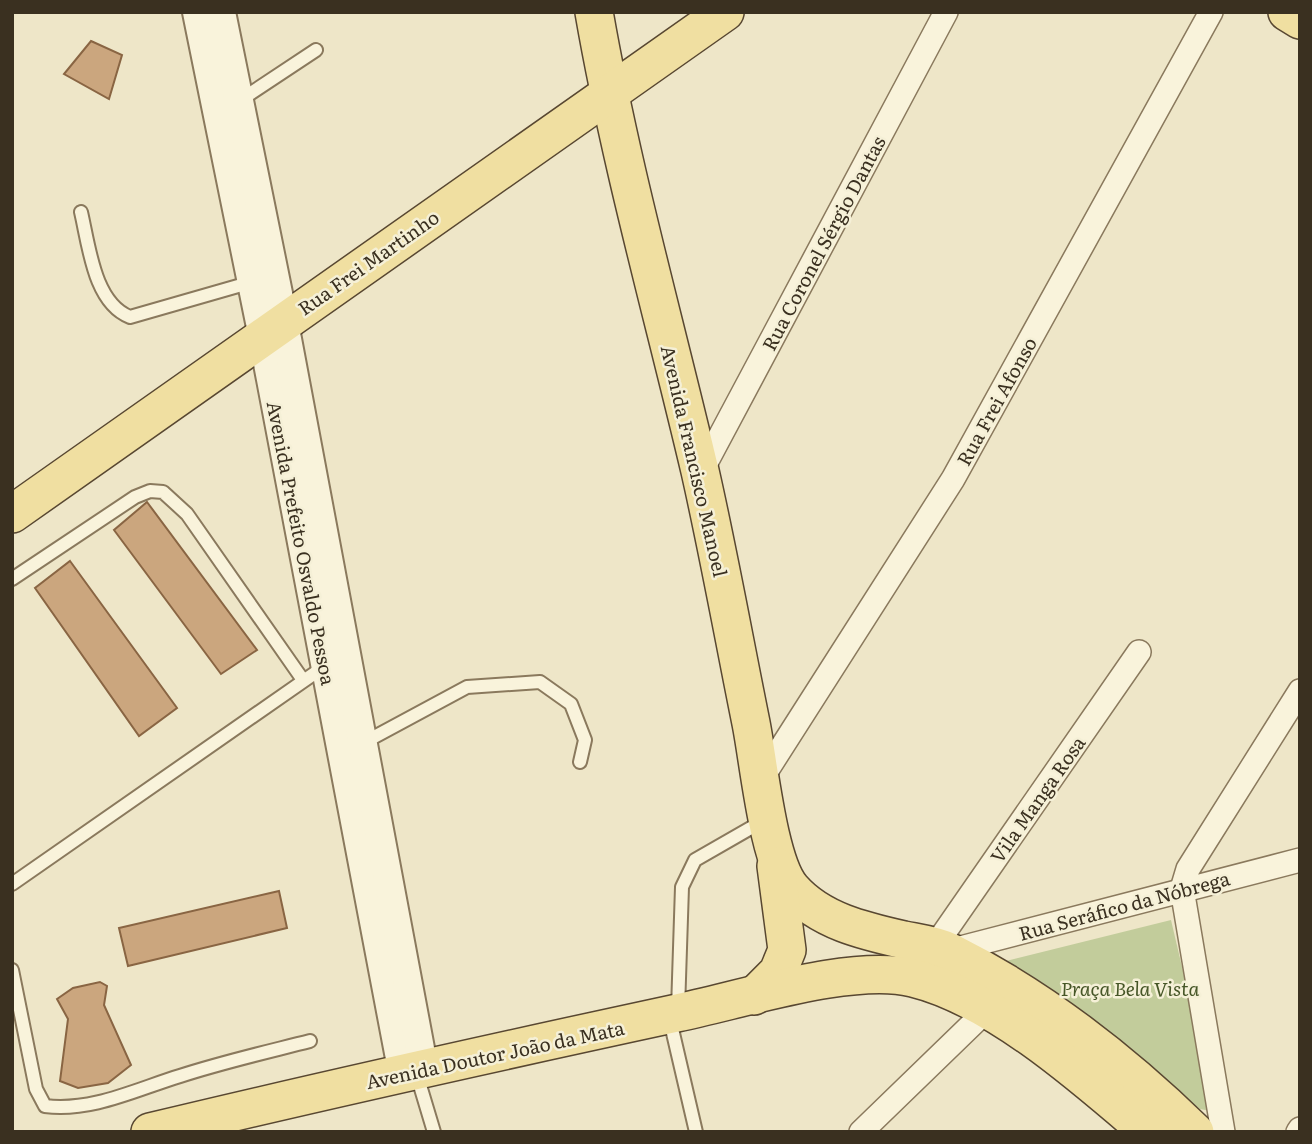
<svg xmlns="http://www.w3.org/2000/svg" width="1312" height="1144" viewBox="0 0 1312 1144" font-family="Literata,serif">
  <rect width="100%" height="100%" fill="#eee6c8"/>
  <polygon fill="#c2cc9b" points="1171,920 1216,1112 1200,1109 1002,962"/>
  <g fill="#cba67e" stroke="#896543" stroke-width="2">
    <polygon points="91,41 122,55 109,99 64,74"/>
    <polygon points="147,502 257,650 221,674 114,530"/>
    <polygon points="70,561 177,708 139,736 35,588"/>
    <polygon points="279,891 287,928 128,966 119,928"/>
    <polygon points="100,982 107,986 104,1005 131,1065 108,1083 78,1088 60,1081 68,1019 57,999 73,988"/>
  </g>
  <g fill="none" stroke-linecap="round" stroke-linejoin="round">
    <defs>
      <g id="service">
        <polyline points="239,101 316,50"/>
        <path d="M81,212C89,246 94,303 130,317L252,282"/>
        <polyline points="12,579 135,497 150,491 163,492 187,514 303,680"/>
        <polyline points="363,743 467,687 540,682 571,704 585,740 580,762"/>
        <polyline points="12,884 325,666"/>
        <path d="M12,970L36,1089L45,1106C92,1112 137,1089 180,1076C223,1062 267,1052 310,1041"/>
        <polyline points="678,1009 682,887 695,860 763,821"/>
        <polyline points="669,1016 696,1132"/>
        <polyline points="416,1072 434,1132"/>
      </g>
      <g id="minor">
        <polyline points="700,474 946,12"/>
        <polyline points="762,778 953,479 1211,12"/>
        <polyline points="935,946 1139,652"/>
        <polyline points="949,951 1300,860"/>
        <polyline points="861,1132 989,1008"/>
        <polyline points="1223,1132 1182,889 1188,869 1300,691"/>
        <polyline points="1298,1132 1300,1129"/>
      </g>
      <g id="tertiary">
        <polyline points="197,12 263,337 403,1074"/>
        <polyline points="221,12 284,323 424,1070"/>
      </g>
      <g id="primary">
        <path d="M594,12C621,167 664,318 700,471C719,555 734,639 751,723C759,763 768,862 792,889C820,921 864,931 904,940C919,943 936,945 950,952C1040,997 1123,1062 1195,1132"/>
        <polyline points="1287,12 1300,20"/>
        <polyline points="12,514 725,12"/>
        <polyline points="754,996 778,972 787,950 776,866"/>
        <path d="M150,1132C325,1090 501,1051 677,1013C741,1000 852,963 913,978C995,998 1084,1077 1148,1132"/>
      </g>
    </defs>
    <use href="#service" stroke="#8a795d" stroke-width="16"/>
    <use href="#minor" stroke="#8a795d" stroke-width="26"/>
    <use href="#tertiary" stroke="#8a795d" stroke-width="32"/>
    <use href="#primary" stroke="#584731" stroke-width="40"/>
    <use href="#service" stroke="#f9f3db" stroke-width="12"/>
    <use href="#minor" stroke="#f9f3db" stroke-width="23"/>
    <use href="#tertiary" stroke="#f9f3db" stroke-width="28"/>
    <use href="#primary" stroke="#f0dfa1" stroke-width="37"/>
  </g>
  <g text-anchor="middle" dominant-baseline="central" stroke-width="5" stroke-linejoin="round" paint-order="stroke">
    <g font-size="19" fill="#3a3020" stroke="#f5f0d7">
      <text transform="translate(823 243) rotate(-62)">Rua Coronel Sérgio Dantas</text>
      <text transform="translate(368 262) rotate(-35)">Rua Frei Martinho</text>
      <text transform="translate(996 401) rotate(-61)">Rua Frei Afonso</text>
      <text transform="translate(695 461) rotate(77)">Avenida Francisco Manoel</text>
      <text transform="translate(302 543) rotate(79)">Avenida Prefeito Osvaldo Pessoa</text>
      <text transform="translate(1037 799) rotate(-55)">Vila Manga Rosa</text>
      <text transform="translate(1124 905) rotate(-15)">Rua Seráfico da Nóbrega</text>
      <text transform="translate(495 1054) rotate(-12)">Avenida Doutor João da Mata</text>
    </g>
    <g font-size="19" font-style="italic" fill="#465627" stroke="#f5f0d7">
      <text x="1130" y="988">Praça Bela Vista</text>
    </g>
  </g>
  <rect width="1312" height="1144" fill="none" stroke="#3a3020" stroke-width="28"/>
</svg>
